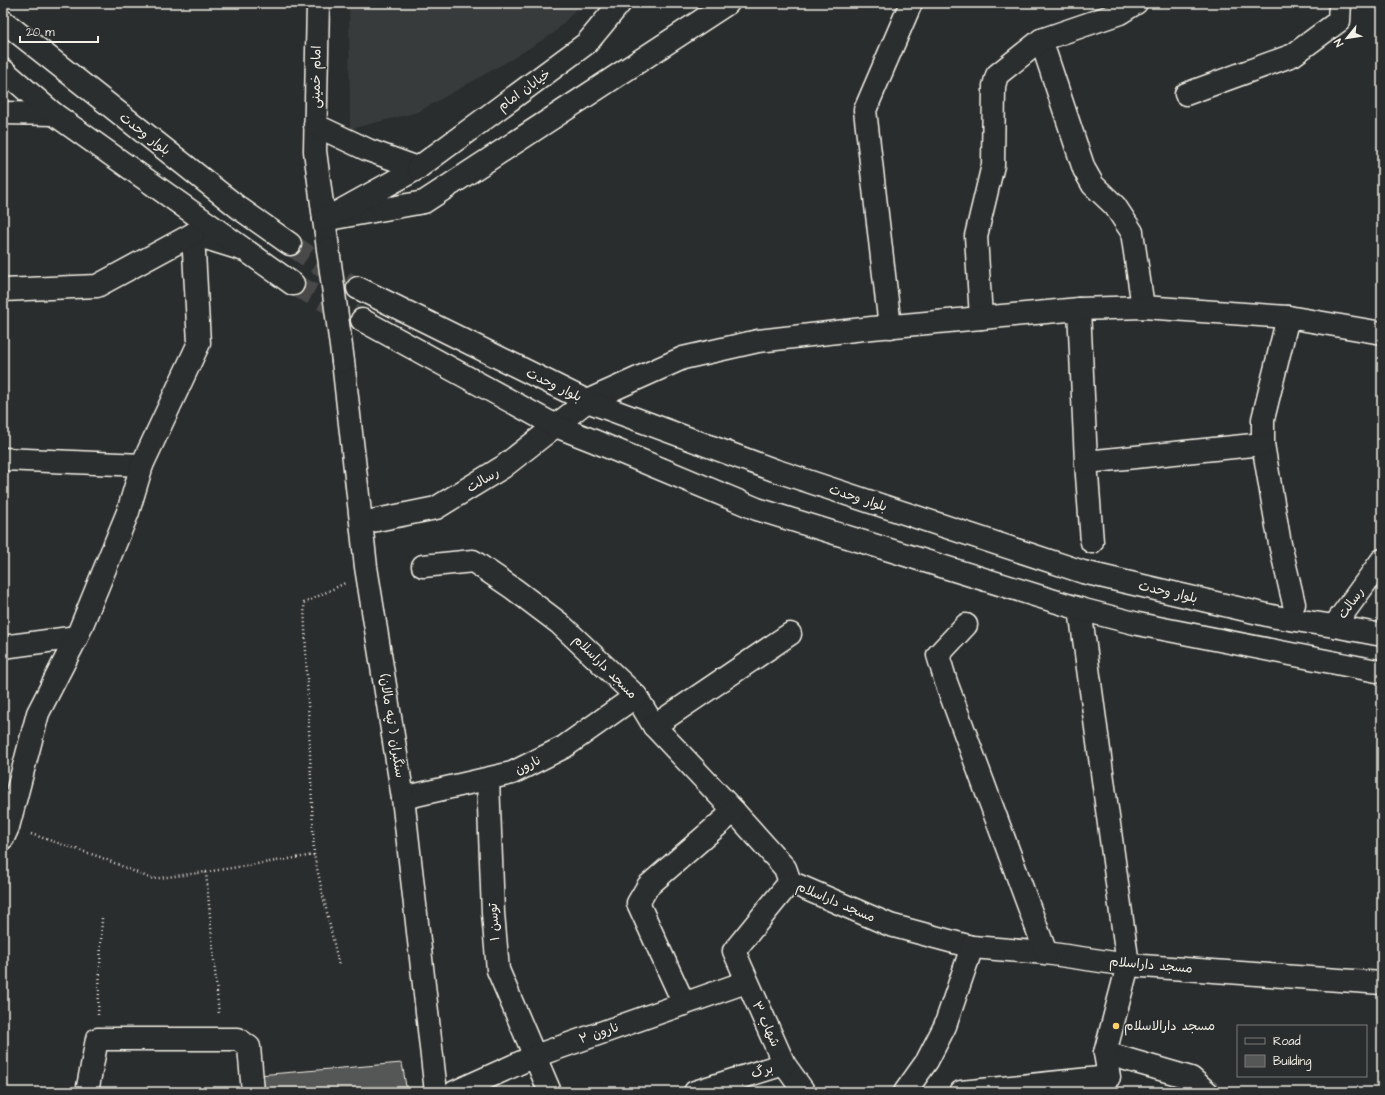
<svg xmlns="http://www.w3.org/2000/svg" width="1385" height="1095" viewBox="0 0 1385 1095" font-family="'Architects Daughter','Playpen Sans Arabic',sans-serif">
  <rect width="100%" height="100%" fill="#2a2d2e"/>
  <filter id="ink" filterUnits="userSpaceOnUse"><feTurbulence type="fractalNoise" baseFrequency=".025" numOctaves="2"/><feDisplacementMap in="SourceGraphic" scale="8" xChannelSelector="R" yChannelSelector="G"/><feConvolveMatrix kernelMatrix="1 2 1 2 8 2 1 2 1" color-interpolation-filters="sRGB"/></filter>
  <g filter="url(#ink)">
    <polygon fill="#373a3a" points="349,3 582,3 554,33 512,59 418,112 350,129"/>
    <polygon fill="#555756" stroke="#f4f1e8" points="402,1063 407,1092 260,1092 258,1075"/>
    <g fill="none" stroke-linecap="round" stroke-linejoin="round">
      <g stroke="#484a4a" stroke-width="22" stroke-dasharray="22 11" stroke-linecap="butt">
        <polyline points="290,244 353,287 358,288"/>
        <polyline points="293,284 362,320"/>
      </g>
      <defs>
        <g id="minor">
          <polyline points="1041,40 1084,169 1093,185 1115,206 1132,232 1143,307"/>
          <polyline points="1186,94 1293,55 1339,21 1340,3"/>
          <polyline points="3,113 54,114"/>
          <polyline points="329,219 424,202 728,3"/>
          <polyline points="1079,309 1086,462 1092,542"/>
          <polyline points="1288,317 1263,419 1263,444 1280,544 1294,604"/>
          <polyline points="981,318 976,236 993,165 994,86 997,75 1041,40 1120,13 1136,3"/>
          <polyline points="890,327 865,110 911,3"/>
          <polyline points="3,459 142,465"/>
          <polyline points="1086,462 1263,444"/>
          <polyline points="362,523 436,508 503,467 587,401 683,358 758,341 872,328 1079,309 1143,307 1288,317 1382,333"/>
          <polyline points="423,566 473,561 514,589 559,623 636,696 654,726 734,811 785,868 790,882 890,925 972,947 1046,953 1128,965 1382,983"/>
          <polyline points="966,625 938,655 946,682 1046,953"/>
          <polyline points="3,647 77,637"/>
          <polyline points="654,726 790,634"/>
          <polyline points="488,780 493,913 498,970 550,1092"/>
          <polyline points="403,798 512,773 564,747 636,696"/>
          <polyline points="3,838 8,827 38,713 77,637 128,512 142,465 199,343 193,234 241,249"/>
          <polyline points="790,882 734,951 784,1064 804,1092"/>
          <polyline points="684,1004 638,903 648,886 734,811"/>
          <polyline points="1105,1053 1191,1078 1207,1092"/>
          <polyline points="87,1092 97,1039 238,1039 249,1047 253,1092"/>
          <polyline points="455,1092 535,1056 746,982"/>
          <polyline points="695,1092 784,1064"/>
          <polyline points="905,1092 927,1061 945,1026 972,947"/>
          <polyline points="961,1092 1109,1077 1105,1053 1128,965 1080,609"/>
        </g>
        <g id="tertiary">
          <polyline points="318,3 315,151 328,249"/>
          <polyline points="315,125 368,150 418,168 324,220"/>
          <polyline points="418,168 587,43 620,3"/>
          <polyline points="3,290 97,286 193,234"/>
          <polyline points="1334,626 1382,560"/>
        </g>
        <polyline id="secondary" points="343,361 366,567 403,798 436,1092"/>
        <g id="primary">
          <polyline points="3,21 239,208 290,244"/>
          <polyline points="3,70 54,114 293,284"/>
          <polyline points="358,288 587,401 774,470 1083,572 1276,617 1334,626 1382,635"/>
          <polyline points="362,320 556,426 594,441 757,509 1080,609 1138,624 1382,672"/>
        </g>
      </defs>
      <use href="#minor" stroke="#f4f1e8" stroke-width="25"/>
      <use href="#tertiary" stroke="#f4f1e8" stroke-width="25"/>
      <use href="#secondary" stroke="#f4f1e8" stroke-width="25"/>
      <use href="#primary" stroke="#f4f1e8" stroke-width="25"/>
      <g stroke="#f4f1e8" stroke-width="2.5" stroke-dasharray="1 3" stroke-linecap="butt">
        <polyline points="31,834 100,857 152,879 206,872 219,1015"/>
        <polyline points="314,855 304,603 345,583"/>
        <polyline points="206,872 314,855 339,966"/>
        <polyline points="98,1015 102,918"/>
      </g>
      <use href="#minor" stroke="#2a2d2e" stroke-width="22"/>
      <use href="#tertiary" stroke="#2a2d2e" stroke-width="22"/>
      <use href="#secondary" stroke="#2a2d2e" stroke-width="22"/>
      <use href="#primary" stroke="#2a2d2e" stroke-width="22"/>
      <defs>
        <polyline id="tertiary-bridge" points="328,249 343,361"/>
      </defs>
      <use href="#tertiary-bridge" stroke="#f4f1e8" stroke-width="25" stroke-linecap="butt"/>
      <use href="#tertiary-bridge" stroke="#2a2d2e" stroke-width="22"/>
    </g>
  </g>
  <circle fill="#ffd166" stroke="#2a2d2e" stroke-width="1.5" cx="1116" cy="1026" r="4"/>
  <g text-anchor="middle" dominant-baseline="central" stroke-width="3" stroke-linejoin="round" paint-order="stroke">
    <g font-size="13" fill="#f4f1e8" stroke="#2a2d2e">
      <text transform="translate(316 77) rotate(-89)">امام خمینی</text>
      <text transform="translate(524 90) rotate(-36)">خیابان امام</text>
      <text transform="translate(145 134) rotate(38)">بلوار وحدت</text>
      <text transform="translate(554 385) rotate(26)">بلوار وحدت</text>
      <text transform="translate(483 480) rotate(-31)">رسالت</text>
      <text transform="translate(858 498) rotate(18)">بلوار وحدت</text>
      <text transform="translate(1168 592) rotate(13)">بلوار وحدت</text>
      <text transform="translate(1351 603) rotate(-54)">رسالت</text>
      <text transform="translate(605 667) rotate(45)">مسجد داراسلام</text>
      <text transform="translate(392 726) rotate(81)">سنگبران ( تپه مالان)</text>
      <text transform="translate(528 765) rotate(-26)">نارون</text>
      <text transform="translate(836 902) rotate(23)">مسجد داراسلام</text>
      <text transform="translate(494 922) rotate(-94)">توسن ۱</text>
      <text transform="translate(1151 965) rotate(5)">مسجد داراسلام</text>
      <text transform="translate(766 1024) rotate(65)">شهاب ۳</text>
      <text transform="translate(599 1033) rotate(-19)">نارون ۲</text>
      <text transform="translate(762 1071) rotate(-17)">برگ</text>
    </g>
    <g font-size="13" fill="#f4f1e8" stroke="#2a2d2e" text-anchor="start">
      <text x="1124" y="1026">مسجد دارالاسلام</text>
    </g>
  </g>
  <rect width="1385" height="1095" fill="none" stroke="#2a2d2e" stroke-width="16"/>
  <rect x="8" y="8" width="1369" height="1079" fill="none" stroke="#f4f1e8" stroke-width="1.5" filter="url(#ink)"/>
  <rect x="1237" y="1025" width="130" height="52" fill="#2a2d2e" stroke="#7b7b78"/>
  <rect x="1245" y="1038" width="20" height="6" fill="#2a2d2e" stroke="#7b7b78"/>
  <text x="1273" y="1045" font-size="12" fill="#f4f1e8">Road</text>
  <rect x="1245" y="1055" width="20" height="12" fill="#555756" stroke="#7b7b78"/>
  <text x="1273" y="1065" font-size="12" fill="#f4f1e8">Building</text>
  <g transform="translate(1347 38) rotate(240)" stroke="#2a2d2e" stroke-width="3" paint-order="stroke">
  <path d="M0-3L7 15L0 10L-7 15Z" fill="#f4f1e8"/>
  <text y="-6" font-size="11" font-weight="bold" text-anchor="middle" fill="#f4f1e8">N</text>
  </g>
  <path d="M20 36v6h78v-6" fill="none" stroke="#f4f1e8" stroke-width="2"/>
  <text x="26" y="36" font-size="12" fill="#f4f1e8" stroke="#2a2d2e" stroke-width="3" paint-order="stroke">20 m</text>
</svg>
